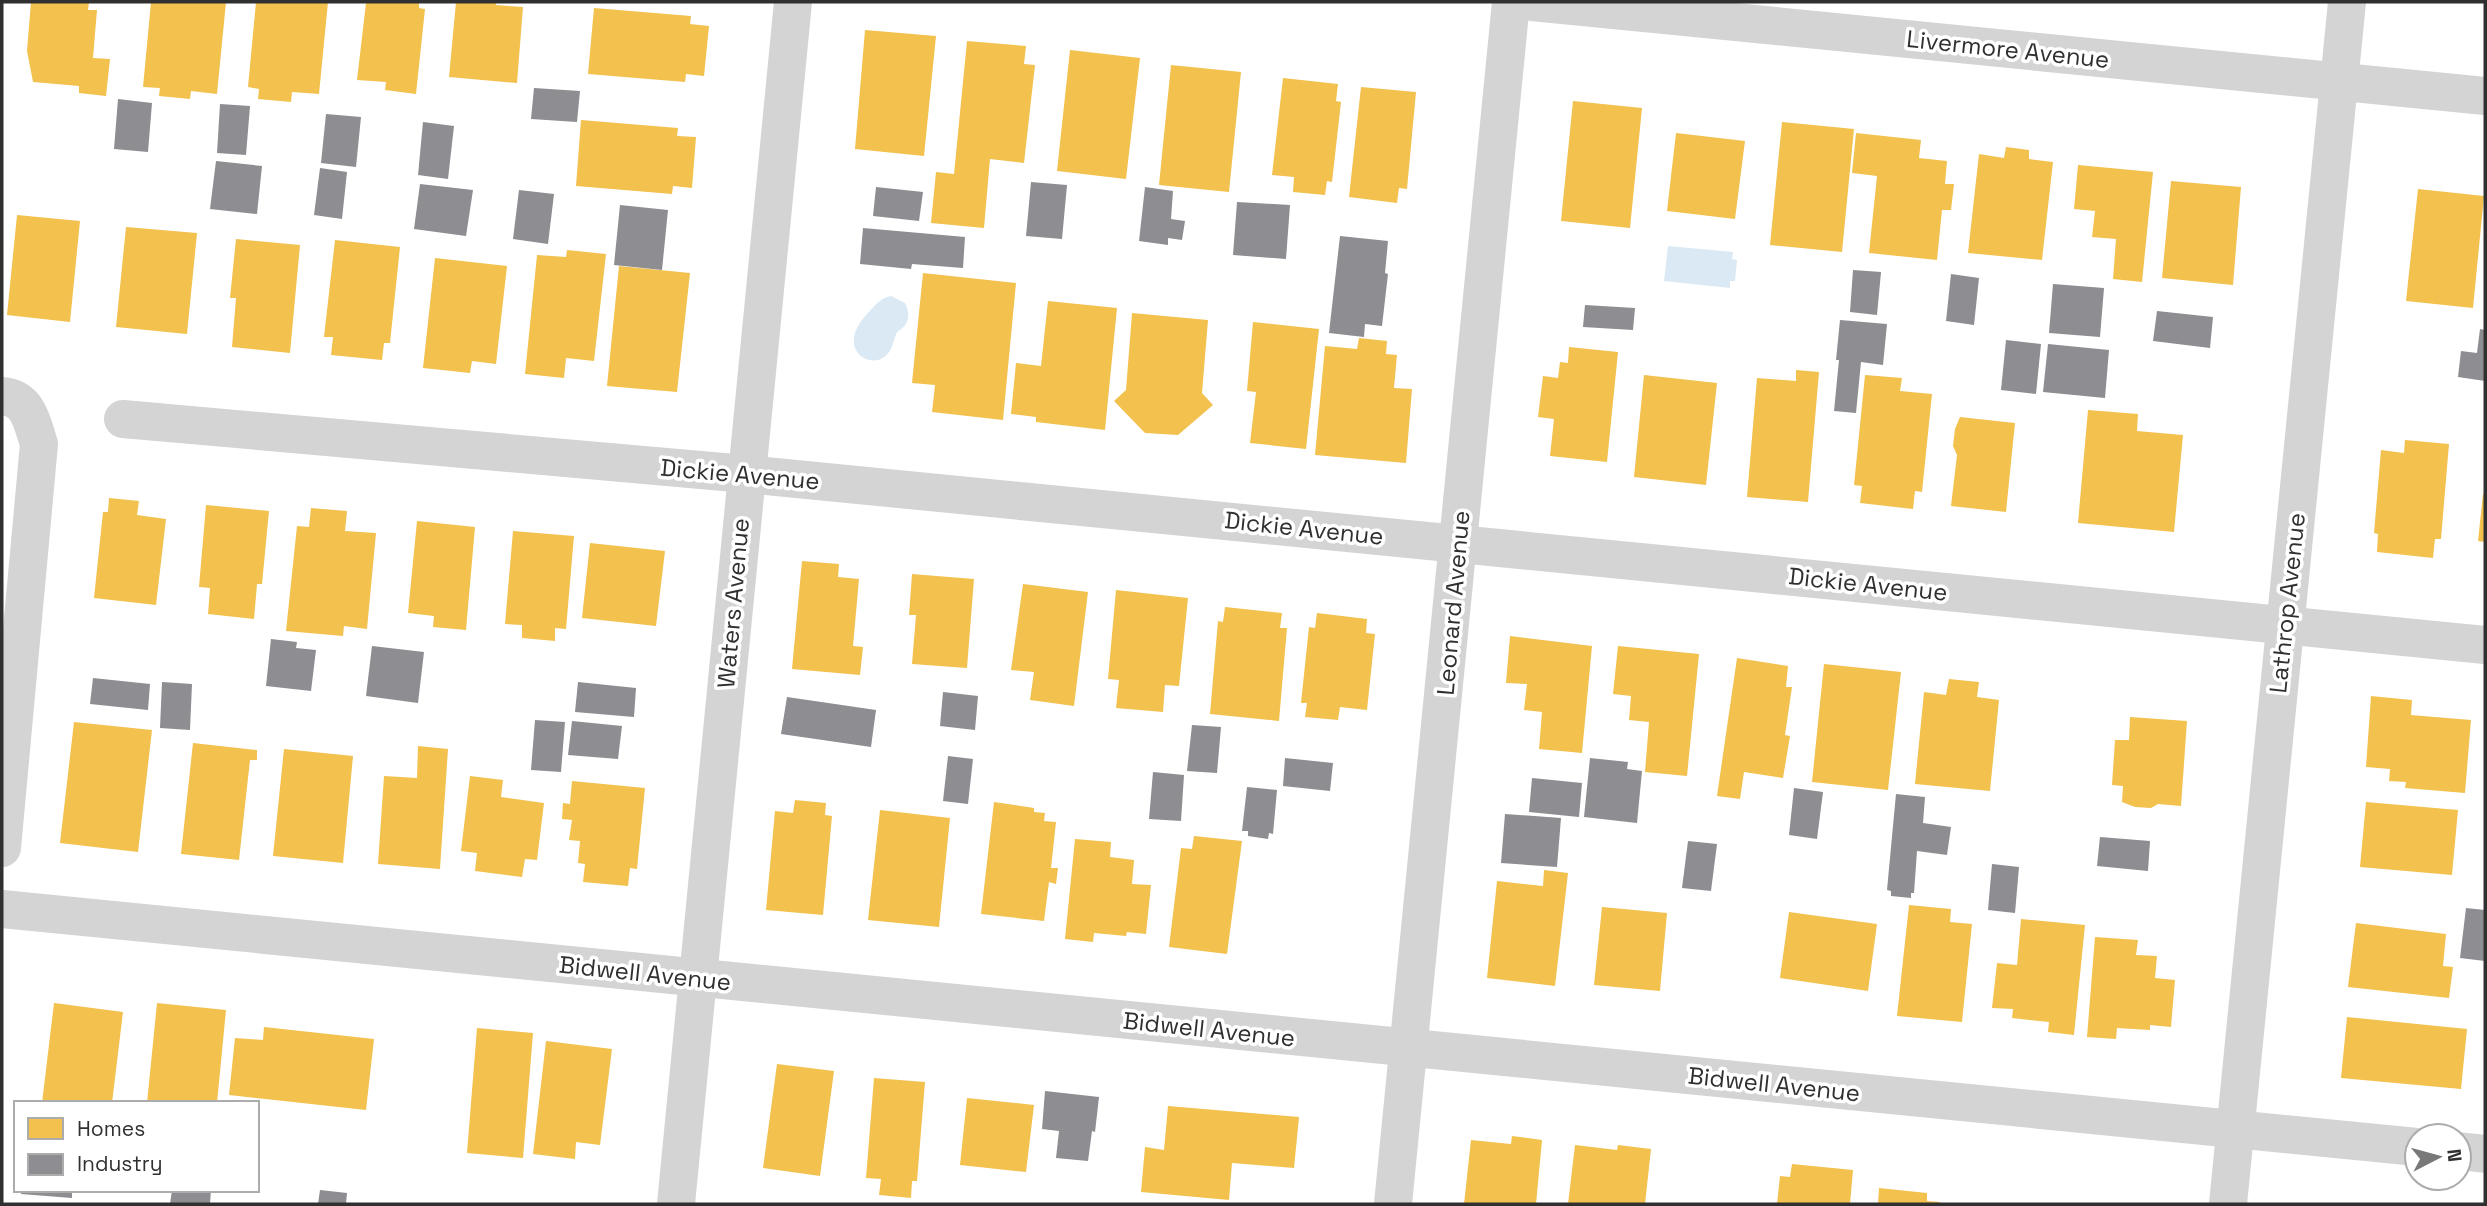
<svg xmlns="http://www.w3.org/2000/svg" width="2487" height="1206" viewBox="0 0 2487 1206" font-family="'Space Grotesk',sans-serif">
  <rect width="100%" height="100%" fill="#fff"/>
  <g fill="#dae9f3">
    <polygon points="1668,246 1733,252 1732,259 1737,260 1735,281 1730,281 1730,288 1664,281"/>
    <path d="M891,296L905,303C911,315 909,325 897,332C894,338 893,347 889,352C875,374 831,350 869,312C876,304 881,298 891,296Z"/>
  </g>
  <g fill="#f2c14e">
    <polygon points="31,2 89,2 88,10 97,10 93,58 110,59 106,96 79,93 79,86 33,82 27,51"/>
    <polygon points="151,2 226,2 217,94 191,91 190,99 159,96 160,88 143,87"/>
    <polygon points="256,2 328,2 319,94 292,92 291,102 258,99 259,89 248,87"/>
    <polygon points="371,2 419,2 419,8 425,9 416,94 385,90 386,82 357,80 366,3"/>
    <polygon points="456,2 496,2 496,5 523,7 517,83 449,77"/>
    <polygon points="594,8 691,16 690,24 709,26 704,76 686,74 685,82 588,74"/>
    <polygon points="865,30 936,36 924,156 855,149"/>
    <polygon points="967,41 1026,46 1024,64 1035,65 1024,163 990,159 984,228 931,223 936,172 954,174"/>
    <polygon points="1070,50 1140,58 1126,179 1057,171"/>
    <polygon points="1171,65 1241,72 1229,192 1159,185"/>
    <polygon points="1283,78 1338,84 1336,101 1341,102 1332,182 1327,181 1325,195 1293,192 1294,177 1272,175"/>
    <polygon points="1361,87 1416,92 1407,189 1399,188 1397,203 1349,197"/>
    <polygon points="1573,101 1642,108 1630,228 1561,221"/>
    <polygon points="581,120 678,128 677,136 696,137 692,188 673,186 672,194 576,186"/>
    <polygon points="1782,122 1854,129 1842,252 1770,245"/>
    <polygon points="1676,133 1745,141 1735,219 1667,211"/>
    <polygon points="1856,133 1921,140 1919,158 1947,161 1945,184 1954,184 1951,210 1942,210 1937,260 1869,253 1877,176 1852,173"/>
    <polygon points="2006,147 2029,150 2029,159 2053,162 2042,260 1968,253 1979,154 2004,158"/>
    <polygon points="2078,165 2153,172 2142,282 2113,279 2116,239 2092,237 2095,211 2074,209"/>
    <polygon points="2171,181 2241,187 2233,285 2162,278"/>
    <polygon points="2418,189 2484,196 2473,308 2406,301"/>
    <polygon points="17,215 80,221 70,322 7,315"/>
    <polygon points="126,227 197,233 187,334 116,327"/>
    <polygon points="236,239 300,245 290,353 232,347 236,298 230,298"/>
    <polygon points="335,240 400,247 390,343 384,343 382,360 331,355 333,337 324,337"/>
    <polygon points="567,250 606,254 594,361 566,358 564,378 525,374 537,255 566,257"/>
    <polygon points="435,258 507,266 496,364 472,361 470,373 423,368"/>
    <polygon points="619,266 690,273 677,392 607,386"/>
    <polygon points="923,273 1016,283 1003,420 932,412 935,385 912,383"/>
    <polygon points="1048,301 1117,308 1105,430 1036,422 1036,417 1011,414 1016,363 1041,366"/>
    <polygon points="1132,313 1208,320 1202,393 1213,405 1178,435 1145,433 1114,401 1126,390"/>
    <polygon points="1253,322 1319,329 1306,449 1250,443 1256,392 1247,391"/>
    <polygon points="1359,338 1387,341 1386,354 1397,355 1394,388 1412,389 1406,463 1315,455 1325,346 1357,349"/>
    <polygon points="1569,347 1618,352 1607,462 1550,456 1554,419 1538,417 1543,376 1558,378 1560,362 1568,363"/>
    <polygon points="1796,370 1819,372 1808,502 1747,497 1757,378 1796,381"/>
    <polygon points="1644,375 1717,383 1706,485 1634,477"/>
    <polygon points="1865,375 1902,378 1900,391 1932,394 1922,492 1915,491 1913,509 1860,503 1862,486 1854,485"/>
    <polygon points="2088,410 2138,414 2137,431 2183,435 2174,532 2078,523"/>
    <polygon points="1960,417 2015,423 2006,512 1951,506 1957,455 1953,446 1955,429"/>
    <polygon points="2405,440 2449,444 2441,539 2435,539 2433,558 2377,552 2378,534 2374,533 2381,450 2404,453"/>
    <polygon points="2483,494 2485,494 2485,542 2478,541"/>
    <polygon points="109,498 139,501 137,515 166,519 156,605 94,598 103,512 108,512"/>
    <polygon points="206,505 269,511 262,584 257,584 254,619 208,614 210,588 199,587"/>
    <polygon points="311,508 347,511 345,531 376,533 367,629 344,626 343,636 286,631 297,526 309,527"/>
    <polygon points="417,521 475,527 466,630 433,627 434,616 408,613"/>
    <polygon points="513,531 574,536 566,629 555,628 555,641 522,638 522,625 505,624"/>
    <polygon points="590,543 665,551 656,626 582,618"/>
    <polygon points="802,561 839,564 838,577 859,579 853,646 863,647 860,675 792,669"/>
    <polygon points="912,574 974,579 967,668 912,664 916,615 909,615"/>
    <polygon points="1023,584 1088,592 1074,706 1030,700 1034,672 1011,670"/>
    <polygon points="1116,590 1188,598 1179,686 1165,685 1163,712 1116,708 1119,680 1108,679"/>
    <polygon points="1225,607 1282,613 1280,628 1287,628 1279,721 1210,714 1218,621 1223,622"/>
    <polygon points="1317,613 1367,619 1366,633 1375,634 1367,710 1340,707 1338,720 1305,717 1307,703 1301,703 1309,627 1315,628"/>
    <polygon points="1510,636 1592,646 1582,753 1539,749 1542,712 1524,710 1527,684 1506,683"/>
    <polygon points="1618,646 1699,654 1687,776 1645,772 1649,722 1629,720 1631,696 1613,694"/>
    <polygon points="1737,658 1788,666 1786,687 1792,687 1785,735 1790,736 1783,778 1744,772 1740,799 1717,796"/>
    <polygon points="1824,664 1901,672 1888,790 1812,782"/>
    <polygon points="1949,679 1979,682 1977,697 1999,700 1990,791 1915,784 1924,692 1946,695"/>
    <polygon points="2371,696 2412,700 2411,715 2471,720 2465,793 2405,788 2406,782 2389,781 2390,769 2366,767"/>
    <polygon points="2130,717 2187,721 2181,806 2158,804 2151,808 2135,807 2122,802 2123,786 2112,785 2115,740 2129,740"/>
    <polygon points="74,722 152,730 138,852 60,843"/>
    <polygon points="193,743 257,750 257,760 250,760 239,860 181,854"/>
    <polygon points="418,746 448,749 440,869 378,864 384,776 417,778"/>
    <polygon points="284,749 353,756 343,863 273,856"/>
    <polygon points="470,776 503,780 501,797 544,803 537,860 525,859 522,877 475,871 477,853 461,851"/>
    <polygon points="572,781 645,788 637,869 630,868 628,886 583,882 585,864 578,863 580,841 569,840 572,820 562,819 563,803 570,804"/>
    <polygon points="795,800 826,803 825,815 832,816 823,915 766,910 775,811 793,813"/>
    <polygon points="994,802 1034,808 1034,812 1045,813 1044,821 1056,822 1051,868 1058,868 1056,884 1049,882 1044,921 981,914"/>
    <polygon points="2366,802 2458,810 2452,875 2360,867"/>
    <polygon points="880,810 950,818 939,927 868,920"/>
    <polygon points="1194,836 1242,841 1227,954 1169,947 1181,848 1192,849"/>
    <polygon points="1075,839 1111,842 1110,857 1134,860 1132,884 1151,885 1146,934 1127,932 1126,936 1094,933 1093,942 1065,939"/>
    <polygon points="1544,870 1568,873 1555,986 1487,978 1497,881 1543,886"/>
    <polygon points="1909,905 1951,909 1950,922 1972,924 1962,1022 1897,1016"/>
    <polygon points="1602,907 1667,913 1660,991 1594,985"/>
    <polygon points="1789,912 1877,924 1868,991 1780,978"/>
    <polygon points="2021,919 2085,925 2074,1035 2048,1032 2049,1022 2012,1018 2013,1009 1992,1008 1997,963 2017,965"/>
    <polygon points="2356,923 2446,934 2443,966 2453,967 2449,998 2348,987"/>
    <polygon points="2095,937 2138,940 2136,955 2157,956 2155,978 2175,980 2171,1027 2150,1025 2150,1030 2117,1028 2116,1039 2087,1037"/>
    <polygon points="54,1003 123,1012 112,1103 42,1103"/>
    <polygon points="157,1003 226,1010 217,1103 147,1103"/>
    <polygon points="2347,1017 2467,1029 2461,1089 2341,1078"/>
    <polygon points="264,1027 374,1039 366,1110 229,1095 235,1038 263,1040"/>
    <polygon points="477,1028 533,1033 523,1158 467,1153"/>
    <polygon points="546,1041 612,1049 600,1145 576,1142 575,1159 533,1154"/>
    <polygon points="777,1064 834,1071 820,1176 763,1168"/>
    <polygon points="874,1078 925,1082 917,1181 912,1181 911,1198 879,1195 881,1179 866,1178"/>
    <polygon points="967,1098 1034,1105 1026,1172 960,1165"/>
    <polygon points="1168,1106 1299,1117 1294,1168 1232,1163 1229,1200 1141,1192 1145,1147 1164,1150"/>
    <polygon points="1512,1136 1542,1140 1536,1204 1464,1204 1471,1140 1511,1144"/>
    <polygon points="1575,1145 1617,1150 1618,1145 1651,1149 1645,1204 1568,1204"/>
    <polygon points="1792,1164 1853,1170 1850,1204 1777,1204 1780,1176 1790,1177"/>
    <polygon points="1879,1188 1927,1193 1927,1201 1940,1202 1939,1204 1878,1204"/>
  </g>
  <g fill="#8d8d92">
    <polygon points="534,88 580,91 577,122 531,119"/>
    <polygon points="118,99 152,103 148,152 114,149"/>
    <polygon points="220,104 250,106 246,155 217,153"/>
    <polygon points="326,114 361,117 356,167 321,163"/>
    <polygon points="423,122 454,126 448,179 418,175"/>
    <polygon points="216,161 262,166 257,214 210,209"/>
    <polygon points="320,168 347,172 342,219 314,215"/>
    <polygon points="1031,182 1067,185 1062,239 1026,236"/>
    <polygon points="420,184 473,190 466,236 414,229"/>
    <polygon points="876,187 923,192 919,221 873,216"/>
    <polygon points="1145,187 1173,191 1171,219 1185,221 1182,240 1168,238 1168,245 1139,241"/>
    <polygon points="519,190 554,194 548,244 513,239"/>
    <polygon points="1237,202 1290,205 1286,259 1233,255"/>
    <polygon points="620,205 668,210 662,270 614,265"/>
    <polygon points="863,228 965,237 963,268 912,264 911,269 860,264"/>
    <polygon points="1340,236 1388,241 1385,273 1388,274 1382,326 1365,324 1364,337 1329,333"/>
    <polygon points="1853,270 1881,272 1877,315 1850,312"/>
    <polygon points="1951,274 1979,278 1974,325 1946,321"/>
    <polygon points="2053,284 2104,288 2100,337 2049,333"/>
    <polygon points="1585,305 1635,308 1633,330 1583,327"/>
    <polygon points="2157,311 2213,317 2210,348 2153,341"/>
    <polygon points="1840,320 1887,324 1883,365 1861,362 1856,413 1834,411 1839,360 1836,360"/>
    <polygon points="2480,329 2485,330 2485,381 2458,377 2461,351 2477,353"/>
    <polygon points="2006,340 2041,344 2036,394 2001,390"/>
    <polygon points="2048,344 2109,350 2105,398 2043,392"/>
    <polygon points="271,639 297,642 296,648 316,650 311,691 266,686"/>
    <polygon points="372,646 424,652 418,703 366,696"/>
    <polygon points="93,678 150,684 148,710 90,704"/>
    <polygon points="162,682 192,684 190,730 160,728"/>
    <polygon points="578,682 636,688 634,717 575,712"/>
    <polygon points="943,692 978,696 975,730 940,726"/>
    <polygon points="787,697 876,710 871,747 781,734"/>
    <polygon points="535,720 565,722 561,772 531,770"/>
    <polygon points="572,721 622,726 618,759 568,755"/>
    <polygon points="1192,725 1221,727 1217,773 1187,771"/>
    <polygon points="948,756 973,759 968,804 943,801"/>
    <polygon points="1285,758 1333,763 1330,791 1283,786"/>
    <polygon points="1590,758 1628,762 1627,769 1642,771 1637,823 1584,817"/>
    <polygon points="1153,772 1184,775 1181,821 1149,819"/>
    <polygon points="1532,778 1582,783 1579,817 1529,812"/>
    <polygon points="1247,787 1277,790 1273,834 1269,833 1268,839 1248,836 1248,831 1242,831"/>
    <polygon points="1794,788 1823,792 1817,839 1789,835"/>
    <polygon points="1896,794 1925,797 1923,823 1951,827 1947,855 1917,851 1914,893 1911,893 1911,898 1891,896 1891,891 1887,890"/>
    <polygon points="1505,814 1561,818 1557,867 1501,863"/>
    <polygon points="2100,837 2150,841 2148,871 2097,866"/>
    <polygon points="1688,841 1717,844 1711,891 1682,888"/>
    <polygon points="1992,864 2019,867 2015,913 1988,910"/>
    <polygon points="2466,908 2485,910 2485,961 2460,958"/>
    <polygon points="1045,1091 1099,1097 1095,1132 1092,1131 1088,1161 1056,1158 1059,1131 1042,1129"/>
    <polygon points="21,1190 72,1190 72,1198 21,1194"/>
    <polygon points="172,1190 211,1190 210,1204 170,1204"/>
    <polygon points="320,1190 347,1193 346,1204 318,1204"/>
  </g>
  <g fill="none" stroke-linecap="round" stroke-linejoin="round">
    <g stroke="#d4d4d4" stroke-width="38">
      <polyline points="1532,2 2485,96"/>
      <path d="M2,396C29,398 32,423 39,444L2,848"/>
      <polyline points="123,419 746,474 2485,645"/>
      <polyline points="2,909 2417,1147"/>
      <polyline points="2459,1151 2485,1154"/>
      <polyline points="676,1204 793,2"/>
      <polyline points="1393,1204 1511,2"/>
      <polyline points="2228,1204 2347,2"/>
    </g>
  </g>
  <g text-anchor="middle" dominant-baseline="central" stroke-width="7" stroke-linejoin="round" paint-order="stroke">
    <g font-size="24" fill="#303030" stroke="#fff">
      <text transform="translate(2008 49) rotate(6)">Livermore Avenue</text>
      <text transform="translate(740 474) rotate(5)">Dickie Avenue</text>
      <text transform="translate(1304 528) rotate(6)">Dickie Avenue</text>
      <text transform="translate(1868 584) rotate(6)">Dickie Avenue</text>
      <text transform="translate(733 603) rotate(-85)">Waters Avenue</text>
      <text transform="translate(1453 603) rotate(-85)">Leonard Avenue</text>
      <text transform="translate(2287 603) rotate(-84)">Lathrop Avenue</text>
      <text transform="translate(645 973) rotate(6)">Bidwell Avenue</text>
      <text transform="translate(1209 1029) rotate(6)">Bidwell Avenue</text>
      <text transform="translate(1774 1084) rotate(6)">Bidwell Avenue</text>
    </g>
  </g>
  <rect width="2487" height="1206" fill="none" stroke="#303030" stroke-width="7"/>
  <rect x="14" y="1101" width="245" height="91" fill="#ffffff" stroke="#acacac" stroke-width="2"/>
  <rect x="28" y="1118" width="35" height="21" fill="#f2c14e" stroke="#acacac" stroke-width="2"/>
  <text x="77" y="1136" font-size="21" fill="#303030">Homes</text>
  <rect x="28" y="1154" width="35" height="21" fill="#8d8d92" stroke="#acacac" stroke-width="2"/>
  <text x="77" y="1171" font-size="21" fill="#303030">Industry</text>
  <g transform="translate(2438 1157) rotate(84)"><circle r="33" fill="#ffffff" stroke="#acacac" stroke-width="2"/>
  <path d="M0-5L12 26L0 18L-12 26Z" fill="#787878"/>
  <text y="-10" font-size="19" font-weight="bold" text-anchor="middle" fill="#303030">N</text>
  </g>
</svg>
